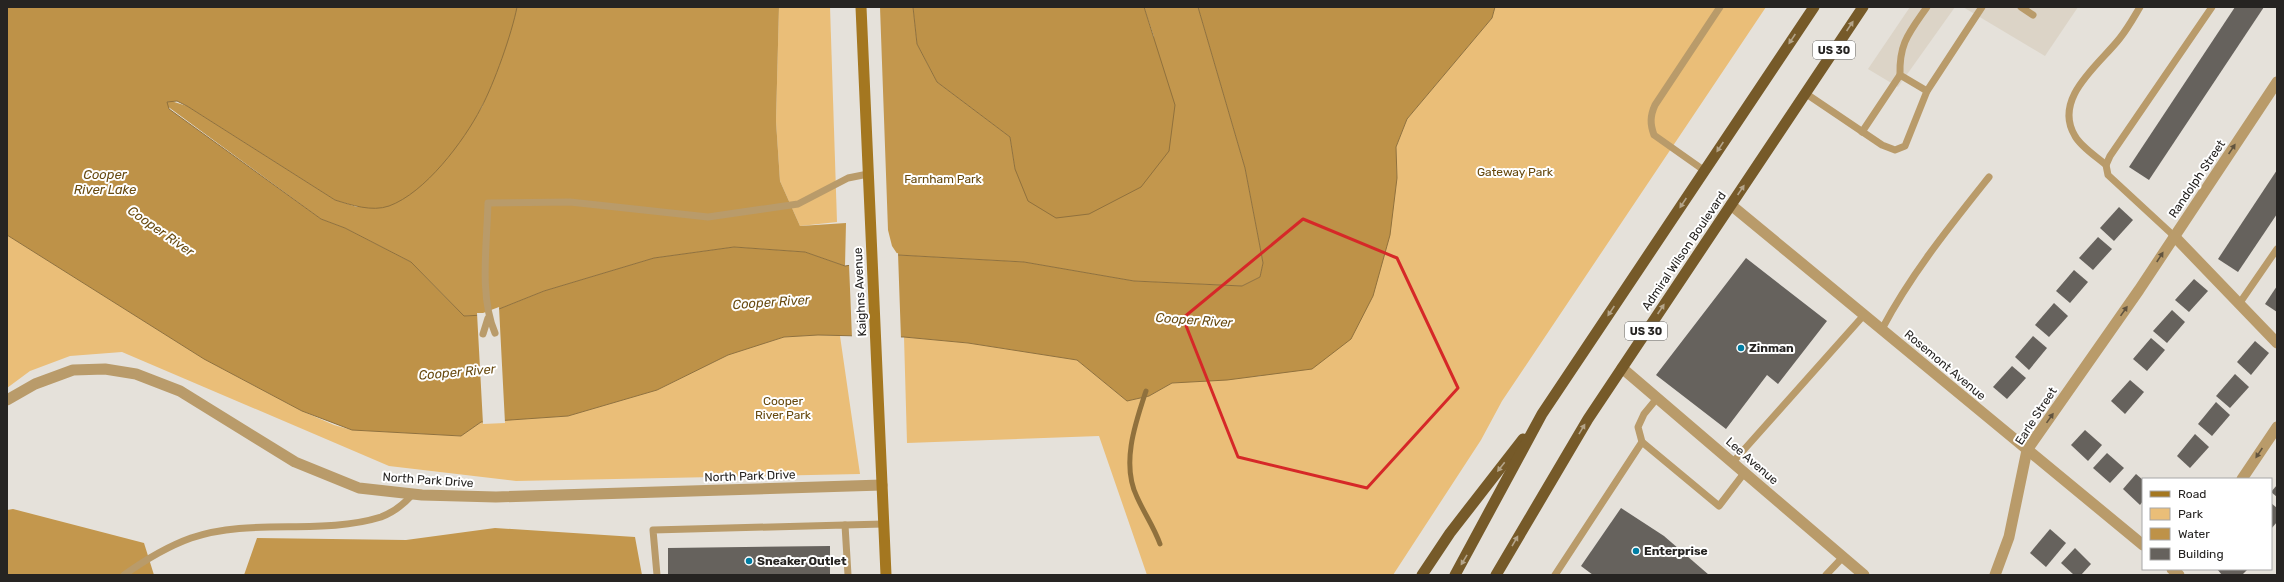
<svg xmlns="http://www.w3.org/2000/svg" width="2284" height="582" viewBox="0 0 2284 582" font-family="Rubik,sans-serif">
  <rect width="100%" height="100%" fill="#e5e1da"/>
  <g fill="#dcd4c7">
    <polygon points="1910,7 1955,7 1898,87 1868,69"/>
    <polygon points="1963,7 2078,7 2045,56"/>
  </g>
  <g fill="#eabe78">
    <polygon points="779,7 830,7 837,222 800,226 780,181 776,121"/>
    <polygon points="1495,7 1766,7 1502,401 1481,440 1393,575 1147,575 1099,436 907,443 904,337 968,343 1077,360 1127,401 1149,396 1172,383 1262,376 1397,178 1396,147 1407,119 1492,18"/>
    <polygon points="7,235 204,359 302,411 334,425 352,430 461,436 481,422 568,416 657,390 728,355 784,337 818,335 840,336 860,474 516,481 389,466 122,352 70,356 30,371 7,388"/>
  </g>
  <g fill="#c3974d">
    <polygon points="517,7 779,7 776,121 780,181 800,226 846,223 845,266 805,252 734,247 654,258 544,291 484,315 464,316 411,262 345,228 321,219 167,106 167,102 171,101 187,106 335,200 357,207 387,206 442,163 462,138 482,107"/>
    <polygon points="880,7 913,7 917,44 937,82 1010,137 1015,169 1154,37 1144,7 1198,7 1245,168 1261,252 1263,263 1260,277 1242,286 1134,281 1024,262 898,255 892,246 888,230"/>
    <polygon points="13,509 144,543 154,575 7,575 7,510"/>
    <polygon points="495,528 635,537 642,575 244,575 257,538 406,540"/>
  </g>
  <g fill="#be9248" stroke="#90713d">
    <path d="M7,7H517C512,33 494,84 481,108C464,141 425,193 389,206C372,212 351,205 335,200L187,106L177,101L167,102L169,109L321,219L345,228L411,262L464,316L484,315L544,291L654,258L734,247L805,252L845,266L879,261L898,255L1024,262L1134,281L1242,286L1260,277L1263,263L1261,252L1245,168L1198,7H1495L1492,18L1407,119L1396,147L1397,178L1390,235L1373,296L1351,339L1312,369L1227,380L1172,383L1149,396L1127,401L1077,360L968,343L904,337L818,335L784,337L728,355L657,390L568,416L481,422L461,436L352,430L302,411L204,359L7,235Z"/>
    <polygon points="913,7 1144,7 1175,105 1169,151 1141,187 1089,214 1056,218 1028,201 1015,169 1010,137 937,82 917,44"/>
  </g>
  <g fill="#e5e1da">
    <polygon points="898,253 901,339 852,338 849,264 878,259"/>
    <polygon points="499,307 505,423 483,424 477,313 483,313"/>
  </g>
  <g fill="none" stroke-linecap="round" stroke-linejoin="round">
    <path stroke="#90713d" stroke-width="5" d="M1146,391C1135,424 1121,464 1137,497C1144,513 1154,527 1160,544"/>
  </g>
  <g fill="#66625d">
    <polygon points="2235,7 2264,7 2149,180 2129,167"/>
    <polygon points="2277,170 2277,214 2238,272 2218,259"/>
    <polygon points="2119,207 2133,220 2114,241 2100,228"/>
    <polygon points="2098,237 2112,249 2093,270 2079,258"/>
    <polygon points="1746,258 1827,321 1778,384 1767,375 1726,429 1656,375"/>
    <polygon points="2074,270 2088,282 2070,303 2056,291"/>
    <polygon points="2194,279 2208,291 2189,312 2175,300"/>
    <polygon points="2277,286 2277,312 2265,304"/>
    <polygon points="2054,303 2068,316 2049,337 2035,325"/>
    <polygon points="2172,310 2185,322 2167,343 2153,331"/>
    <polygon points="2033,336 2047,348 2029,370 2015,357"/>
    <polygon points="2151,338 2165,350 2147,371 2133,359"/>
    <polygon points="2255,341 2269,353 2251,375 2237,362"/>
    <polygon points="2012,366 2026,378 2007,399 1993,387"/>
    <polygon points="2235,374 2249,387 2230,408 2216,396"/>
    <polygon points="2130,380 2144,392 2125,414 2111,401"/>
    <polygon points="2216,402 2230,415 2212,436 2198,424"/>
    <polygon points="2085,430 2102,445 2088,461 2071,445"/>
    <polygon points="2195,434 2209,447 2190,468 2177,456"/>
    <polygon points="2107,453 2124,468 2110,483 2093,468"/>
    <polygon points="2136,474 2143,480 2143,501 2140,505 2123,489"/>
    <polygon points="2277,485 2277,497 2271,492"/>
    <polygon points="2271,503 2277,508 2277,522 2271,529"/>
    <polygon points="1621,508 1664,536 1709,575 1593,575 1581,566"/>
    <polygon points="2050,529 2066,543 2046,567 2030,553"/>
    <polygon points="830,546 830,575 668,575 668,548"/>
    <polygon points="2075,548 2091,564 2081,575 2074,575 2061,563"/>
    <polygon points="2217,569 2245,569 2247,570 2242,575 2222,575"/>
  </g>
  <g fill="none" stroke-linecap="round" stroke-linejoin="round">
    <g stroke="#b99b6a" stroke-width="7">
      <path d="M1927,7C1909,33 1899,43 1900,75L1927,91"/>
      <polyline points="2021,7 2033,15"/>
      <polyline points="1805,93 1882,145 1895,150 1905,146 1927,91 1982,7"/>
      <polyline points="1862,132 1900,75"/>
      <path d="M2106,165C2097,157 2081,147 2075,136C2052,98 2100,64 2120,38C2128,28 2134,17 2140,7"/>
      <path d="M1705,171L1654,135C1650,124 1650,116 1655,105L1720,7"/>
      <polyline points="2174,236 2108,175 2106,165 2110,156 2212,7"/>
      <polyline points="2239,304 2277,249"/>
      <path d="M1882,329C1911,274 1950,226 1989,177"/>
      <path d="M495,333C479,296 487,244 488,203L570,202L708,217L798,204L848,178L868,174"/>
      <polyline points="483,334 488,318"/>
      <polyline points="1642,442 1638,427 1644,414 1658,397"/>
      <polyline points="1733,462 1864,315"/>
      <polyline points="845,525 884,524"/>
      <path d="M124,575C145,560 166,547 191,538C252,517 320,536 381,517C394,512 404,504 413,494"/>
      <polyline points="657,575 653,530 845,525 848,575"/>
      <polyline points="1555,575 1642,442 1719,506 1745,472"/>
      <polyline points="1826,575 1843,557"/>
    </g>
    <g stroke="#b99b6a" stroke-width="11">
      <polyline points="1731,205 2143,545"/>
      <polyline points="2174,236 2277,343"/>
      <polyline points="1622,368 1864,575"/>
      <polyline points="2242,479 2277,427"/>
      <polyline points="2172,569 2179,575"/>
      <polyline points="1995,575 2009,537 2027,450 2139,290 2277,82"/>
    </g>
    <polyline stroke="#b99b6a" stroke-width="11" points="7,400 35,384 73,370 105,369 136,374 180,391 295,462 359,488 422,495 496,497 882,485"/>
    <polyline stroke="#a47720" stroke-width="11" points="861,7 886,575"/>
    <g stroke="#765a29" stroke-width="11">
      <polyline points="1422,575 1450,533 1523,439"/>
      <polyline points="1455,575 1542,414 1814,7"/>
      <polyline points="1496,575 1588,419 1863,7"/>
    </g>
  </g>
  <defs><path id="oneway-solid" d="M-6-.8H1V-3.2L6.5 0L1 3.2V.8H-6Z"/></defs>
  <g fill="#b4a489">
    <use href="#oneway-solid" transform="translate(1850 26) rotate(-56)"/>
    <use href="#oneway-solid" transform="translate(1792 39) rotate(124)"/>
    <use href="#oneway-solid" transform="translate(1720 147) rotate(124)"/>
    <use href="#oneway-solid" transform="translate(1741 190) rotate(-56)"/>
    <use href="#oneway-solid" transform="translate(1683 203) rotate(124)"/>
    <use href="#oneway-solid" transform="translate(1661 309) rotate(-56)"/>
    <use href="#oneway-solid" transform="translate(1611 311) rotate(124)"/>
    <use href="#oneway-solid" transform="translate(1582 429) rotate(-59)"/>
    <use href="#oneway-solid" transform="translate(1501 467) rotate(128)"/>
    <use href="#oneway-solid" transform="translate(1515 541) rotate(-60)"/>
    <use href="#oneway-solid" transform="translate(1464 560) rotate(121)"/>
  </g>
  <g fill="#61543f">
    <use href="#oneway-solid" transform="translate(2232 149) rotate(-56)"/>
    <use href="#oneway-solid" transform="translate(2160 257) rotate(-57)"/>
    <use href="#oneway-solid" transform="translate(2124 311) rotate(-55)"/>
    <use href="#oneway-solid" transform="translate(2050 418) rotate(-55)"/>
    <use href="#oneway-solid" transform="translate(2259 453) rotate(124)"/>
  </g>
  <path fill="none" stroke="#d62828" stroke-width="3" stroke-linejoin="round" d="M1303,219L1397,258L1458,388L1367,488L1238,457L1183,318Z"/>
  <g fill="#007da3" stroke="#fff" stroke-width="1.5">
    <circle cx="1741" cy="348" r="4"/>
    <circle cx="1636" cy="551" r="4"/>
    <circle cx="749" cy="561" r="4"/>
  </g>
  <g text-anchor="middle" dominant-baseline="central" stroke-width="4" stroke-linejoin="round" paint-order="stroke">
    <g fill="#fff" stroke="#676664" stroke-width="1">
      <rect x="1813" y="41" width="42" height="18" rx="3"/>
      <rect x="1625" y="322" width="42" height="18" rx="3"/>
    </g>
    <g font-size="11" font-weight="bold" fill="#262422">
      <text x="1834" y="50">US 30</text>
      <text x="1646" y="331">US 30</text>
    </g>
    <g font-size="12" fill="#66480d" stroke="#fff">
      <text x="1515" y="172">Gateway Park</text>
      <text x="943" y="179">Farnham Park</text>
      <text x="783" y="401">Cooper<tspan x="783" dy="14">River Park</tspan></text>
    </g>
    <g font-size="12" fill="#262422" stroke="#fff">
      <text transform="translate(2197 179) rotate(-56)">Randolph Street</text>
      <text transform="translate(1684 251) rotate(-56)">Admiral Wilson Boulevard</text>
      <text transform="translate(860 292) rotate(-93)">Kaighns Avenue</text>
      <text transform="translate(1945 365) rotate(40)">Rosemont Avenue</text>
      <text transform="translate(2036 416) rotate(-57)">Earle Street</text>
      <text transform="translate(1752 461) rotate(41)">Lee Avenue</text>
      <text transform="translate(750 476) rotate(-2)">North Park Drive</text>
      <text transform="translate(428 480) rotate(4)">North Park Drive</text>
    </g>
    <g font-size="12" font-weight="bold" fill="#262422" stroke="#fff" text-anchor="start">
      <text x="1749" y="348">Zinman</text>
      <text x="1644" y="551">Enterprise</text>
      <text x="757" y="561">Sneaker Outlet</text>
    </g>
    <g font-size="13" font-style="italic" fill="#684a10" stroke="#fff">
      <text x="105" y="174">Cooper<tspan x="105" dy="15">River Lake</tspan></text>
      <text transform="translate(161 231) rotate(35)">Cooper River</text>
      <text transform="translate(771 302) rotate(-4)">Cooper River</text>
      <text transform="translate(1194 320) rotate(4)">Cooper River</text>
      <text transform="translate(457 372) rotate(-5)">Cooper River</text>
    </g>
  </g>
  <rect width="2284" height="582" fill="none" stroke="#262422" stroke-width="16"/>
  <rect x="2142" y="478" width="130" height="92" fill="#ffffff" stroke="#a8a7a7"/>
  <rect x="2150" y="491" width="20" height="6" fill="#a47720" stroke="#a8a7a7"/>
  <text x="2178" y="498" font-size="12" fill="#262422">Road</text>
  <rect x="2150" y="508" width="20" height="12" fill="#eabe78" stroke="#a8a7a7"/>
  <text x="2178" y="518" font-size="12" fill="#262422">Park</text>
  <rect x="2150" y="528" width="20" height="12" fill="#be9248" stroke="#a8a7a7"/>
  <text x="2178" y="538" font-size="12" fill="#262422">Water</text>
  <rect x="2150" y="548" width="20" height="12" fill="#66625d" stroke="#a8a7a7"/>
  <text x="2178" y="558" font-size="12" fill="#262422">Building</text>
</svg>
